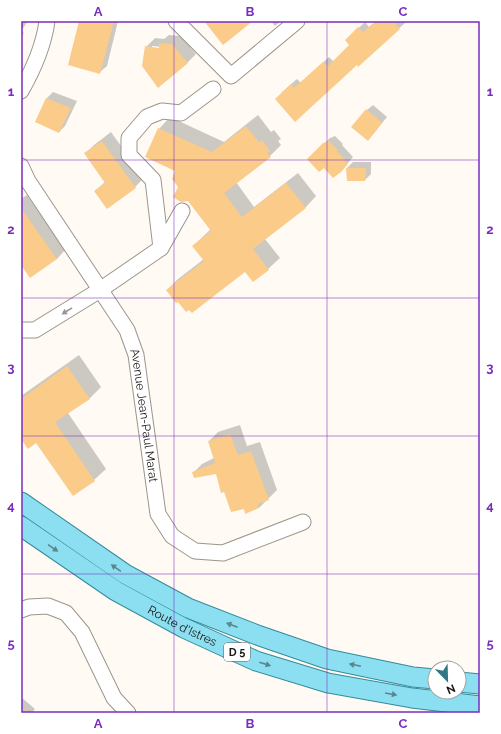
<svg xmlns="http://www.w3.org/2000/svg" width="501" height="734" viewBox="0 0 501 734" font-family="Raleway,sans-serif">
  <rect width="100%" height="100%" fill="#fffaf3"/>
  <g fill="#0003" fill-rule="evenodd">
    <polygon points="21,21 28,21 21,31 24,33 21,37"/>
    <polygon points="80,21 118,21 107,66 100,72"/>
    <polygon points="271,21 281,21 275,26"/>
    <polygon points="376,21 403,21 405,23 358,65 357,64 281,93 297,79 301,83 329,57 334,62 350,45 346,40 365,22 369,27"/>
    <path d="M169,35L181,36L196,54L187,63L146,47L155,38L164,39ZM152,46L164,47L163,49L152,48Z"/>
    <polygon points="53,92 77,101 65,126 59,132 36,121 47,98"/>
    <polygon points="373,105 387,117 373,134 367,110"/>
    <polygon points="258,115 271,132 274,130 281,139 278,141 281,145 270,156 236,182 254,207 298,173 316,196 305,208 265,239 280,258 268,269 246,270 167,290 178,279 204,259 193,246 211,229 179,187 177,171 159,129 170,117 224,142"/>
    <polygon points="111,132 144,178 135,187 95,191 105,182 85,154 94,145"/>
    <polygon points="335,136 343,144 342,145 353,157 346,165 324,166 308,159 330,138"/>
    <polygon points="353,162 371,162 371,174 365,180 348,180 347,168"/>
    <polygon points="27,195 65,250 57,259 21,263 21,199"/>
    <polygon points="79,355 101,387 89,399 68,413 106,469 94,480 37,442 21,437 21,396"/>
    <polygon points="240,425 247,446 260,442 277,490 259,508 244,508 217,472 193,473 202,464 214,458 209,441 218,432"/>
    <polygon points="21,697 35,709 33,711 35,713 21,713"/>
  </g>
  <g fill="#fbcb8a">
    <polygon points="79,21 114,21 100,74 68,65"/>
    <polygon points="204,21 253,21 223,45"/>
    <polygon points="376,21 393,21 400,29 358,67 357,65 295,122 275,99 291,84 294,88 323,62 328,66 349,45 345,40 358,27 363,32"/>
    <polygon points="159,43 172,44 188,63 158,88 142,66 145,46 159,48"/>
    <polygon points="46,98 71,108 59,133 35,122"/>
    <polygon points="366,109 382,123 368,141 351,127"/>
    <polygon points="246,126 259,142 262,140 270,151 267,153 271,157 224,193 242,217 286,183 306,208 253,249 269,270 253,282 245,272 192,313 189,310 186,312 178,302 176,303 166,290 204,261 192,246 211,231 188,201 181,202 173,197 178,187 172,179 175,171 145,157 158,128 212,152"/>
    <polygon points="102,141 136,188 107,209 94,191 105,183 84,153"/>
    <polygon points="329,141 338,150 337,151 348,164 341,172 333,178 324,168 319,172 307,159 323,143"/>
    <polygon points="346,168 366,168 365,181 347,181"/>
    <polygon points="21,208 57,259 30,278 21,265"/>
    <polygon points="67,366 90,399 55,422 95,481 73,496 36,443 28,449 21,439 21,399"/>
    <polygon points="230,434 238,455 251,451 269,500 258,504 259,508 245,514 244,509 231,512 224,492 221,493 216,474 194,478 192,472 215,463 208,441"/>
  </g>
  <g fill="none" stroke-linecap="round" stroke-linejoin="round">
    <defs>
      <g id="minor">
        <polyline points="176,21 231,76 297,21"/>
        <path d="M21,91C33,70 44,44 47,21"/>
        <path id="s1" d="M21,166L28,181L127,330L136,355L158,514L172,536L195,551L223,553L303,522"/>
        <polyline points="161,248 153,180 129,155 129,138 147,117 162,111 181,113 213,89"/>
        <polyline points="21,330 35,330 100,290 161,248 182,211"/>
        <polyline points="21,610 29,607 48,606 66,613 82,632 114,698 128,713"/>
      </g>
      <g id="major">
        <polyline points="21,502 125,574 188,608 260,636 327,659 413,677 435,679"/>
        <path id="s2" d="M21,526L116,591L184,628L256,661L328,683L412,698L480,706"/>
        <polyline points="459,682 480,684"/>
      </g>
    </defs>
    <use href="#minor" stroke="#9c958b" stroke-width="17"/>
    <use href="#major" stroke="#338b9c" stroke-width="21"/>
    <use href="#minor" stroke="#fff" stroke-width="15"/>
    <use href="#major" stroke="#8cdff0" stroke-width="19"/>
  </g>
  <defs><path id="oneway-solid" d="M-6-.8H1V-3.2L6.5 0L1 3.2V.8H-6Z"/></defs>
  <use fill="#989795" href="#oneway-solid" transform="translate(67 311) rotate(148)"/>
  <g fill="#59858d">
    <use href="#oneway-solid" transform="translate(53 548) rotate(34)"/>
    <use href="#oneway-solid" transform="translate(116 568) rotate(-145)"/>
    <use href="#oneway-solid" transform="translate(232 625) rotate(-159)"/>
    <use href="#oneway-solid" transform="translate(265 664) rotate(17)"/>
    <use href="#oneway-solid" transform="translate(355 665) rotate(-168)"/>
    <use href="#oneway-solid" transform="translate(391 694) rotate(10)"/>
  </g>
  <path fill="none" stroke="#7b2cbf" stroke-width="1" stroke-opacity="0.55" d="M174,21V713M327,21V713M21,160H480M21,298H480M21,436H480M21,574H480"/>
  <g text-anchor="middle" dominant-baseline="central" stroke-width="4" stroke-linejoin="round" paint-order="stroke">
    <rect fill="#fff" stroke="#5f5d5a" stroke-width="1" x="224" y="643" width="26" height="18" rx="3"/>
    <g font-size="11" font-weight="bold" fill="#1a1714">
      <text x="237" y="652">D 5</text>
    </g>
    <g font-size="12" fill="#1a1714" stroke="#fff">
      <text stroke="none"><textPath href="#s1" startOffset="283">Avenue Jean-Paul Marat</textPath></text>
      <text stroke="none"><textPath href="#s2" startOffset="190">Route d'Istres</textPath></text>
    </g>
  </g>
  <rect width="501" height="734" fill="none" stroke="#ffffff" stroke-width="44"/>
  <g transform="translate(447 680) rotate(157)"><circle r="19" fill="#ffffff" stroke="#a3a2a1"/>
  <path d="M0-3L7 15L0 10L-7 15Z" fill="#327686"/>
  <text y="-6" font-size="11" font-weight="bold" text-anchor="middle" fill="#1a1714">N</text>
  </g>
  <rect x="22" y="22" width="457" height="690" fill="none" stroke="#7b2cbf" stroke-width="1.5"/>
  <g font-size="13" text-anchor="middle" font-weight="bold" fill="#7b2cbf">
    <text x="98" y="16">A</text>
    <text x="250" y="16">B</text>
    <text x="403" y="16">C</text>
    <text x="11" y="96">1</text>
    <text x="490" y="96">1</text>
    <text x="11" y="234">2</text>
    <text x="490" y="234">2</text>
    <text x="11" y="372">3</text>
    <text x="490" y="372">3</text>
    <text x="11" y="510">4</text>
    <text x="490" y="510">4</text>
    <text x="11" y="648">5</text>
    <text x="490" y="648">5</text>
    <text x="98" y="728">A</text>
    <text x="250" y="728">B</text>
    <text x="403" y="728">C</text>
  </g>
</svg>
